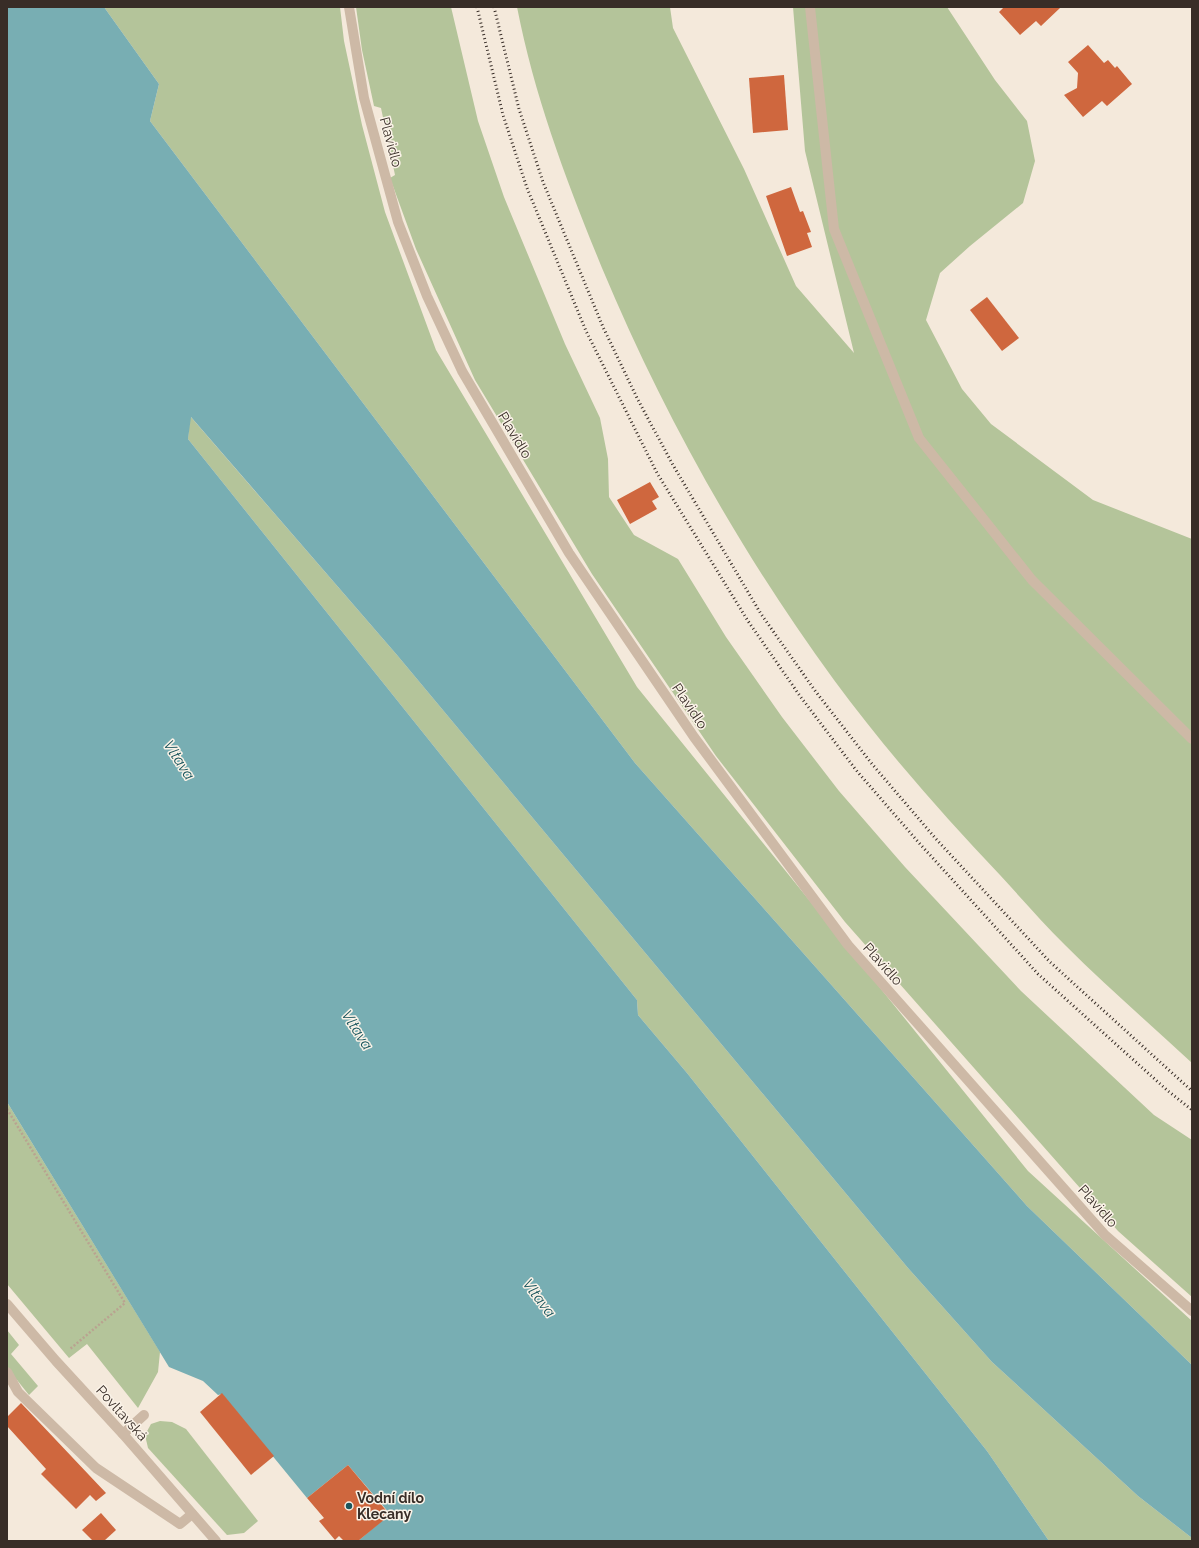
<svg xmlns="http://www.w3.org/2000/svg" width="1199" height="1548" viewBox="0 0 1199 1548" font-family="Raleway,sans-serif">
  <rect width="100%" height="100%" fill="#f4e9db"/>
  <g fill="#b4c49a">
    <polygon points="104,7 340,7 344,41 362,125 385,212 436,350 637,687 1028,1171 1192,1321 1192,1365 1027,1206 635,763 150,121 159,84"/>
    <polygon points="356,7 451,7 478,121 504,197 565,344 600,418 608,459 609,497 634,535 678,559 726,637 782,717 839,791 905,867 1021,991 1154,1115 1192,1140 1192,1297 1118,1231 845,922 716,756 592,574 475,380 416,249 390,178 395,175 381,108 374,106 362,50"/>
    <path d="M517,7H670L673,28L744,169L796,286L854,353L805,151L793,7H947L995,80L1027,121L1035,161L1023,203L970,246L940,273L926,320L962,389L991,424L1093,500L1192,539V1063C1150,1024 1106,986 1065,945C1043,923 1021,898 1000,875C941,813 885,749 834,680C741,553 663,414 602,268C567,182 535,99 517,7Z"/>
    <polygon points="190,416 397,655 908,1268 992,1362 1138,1496 1192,1538 1192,1541 1049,1541 987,1451 687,1073 638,1015 637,1000 188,439"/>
    <polygon points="7,1102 160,1352 158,1372 138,1408 87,1344 69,1358 7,1284"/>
    <polygon points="7,1330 19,1345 11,1354 38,1386 29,1395 17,1380 7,1375"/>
    <polygon points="160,1421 172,1422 186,1429 258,1521 244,1533 227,1535 148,1448 145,1435 151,1424"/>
  </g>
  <polygon fill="#78aeb3" points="7,7 104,7 159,84 150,121 635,763 1027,1206 1192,1365 1192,1538 1138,1496 992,1362 908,1268 397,655 191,417 188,439 637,1000 638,1015 687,1073 987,1451 1049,1541 358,1541 390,1514 348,1465 307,1498 222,1394 218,1395 203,1381 169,1367 7,1102"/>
  <g fill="#cf673e">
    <polygon points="1004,7 1060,7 1060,8 1041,26 1036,21 1020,35 999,12"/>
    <polygon points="1088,45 1104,63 1108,60 1115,68 1117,66 1132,84 1107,106 1102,101 1083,117 1064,95 1077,88 1078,73 1068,62"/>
    <polygon points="784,75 788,130 753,133 749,78"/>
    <polygon points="791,187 800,212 803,211 811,232 807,233 812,247 787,256 766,196"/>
    <polygon points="987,297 1019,338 1002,351 970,310"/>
    <polygon points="650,482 659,497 652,501 657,509 630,524 617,500"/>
    <polygon points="222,1393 274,1456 251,1475 200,1412"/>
    <polygon points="21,1403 106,1493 96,1501 90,1495 76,1509 41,1474 46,1469 7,1426 7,1417"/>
    <polygon points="348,1465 390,1515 358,1541 344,1541 339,1536 335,1540 319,1521 324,1518 307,1498"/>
    <polygon points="101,1513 116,1530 104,1541 93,1541 82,1530"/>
  </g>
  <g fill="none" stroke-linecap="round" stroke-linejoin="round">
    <polyline stroke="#b9a390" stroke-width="2.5" stroke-dasharray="2 2" stroke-linecap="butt" points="7,1109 125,1303 70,1349"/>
    <g stroke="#cdb9a6" stroke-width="10">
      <polyline points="349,7 364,98 398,222 427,296 462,371 569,553 694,737 848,945 1105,1235 1192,1311"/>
      <polyline points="810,7 834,229 919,438 1032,580 1192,739"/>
      <polyline points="7,1304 56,1361 123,1434 216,1541"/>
      <polyline points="7,1372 18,1392 96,1468 180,1524 192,1514"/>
      <polyline points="123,1434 144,1415"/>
    </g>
    <g stroke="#382d27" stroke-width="3" stroke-dasharray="1 3" stroke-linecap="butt">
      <polyline points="477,7 503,115 527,188 586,331 657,473 748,621 800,696 856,770 920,844 1038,974 1168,1091 1192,1110"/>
      <polyline points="494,7 519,109 543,182 603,327 638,400 673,465 761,614 816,692 872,764 936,839 1050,962 1192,1091"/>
    </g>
  </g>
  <circle fill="#1a565d" stroke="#fbf3e8" stroke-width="1.5" cx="349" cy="1506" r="4"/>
  <g text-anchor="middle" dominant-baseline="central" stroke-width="3" stroke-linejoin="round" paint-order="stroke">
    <g font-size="14" fill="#382d27" stroke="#fbf3e8">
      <text transform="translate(391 142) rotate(75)">Plavidlo</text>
      <text transform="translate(515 435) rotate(59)">Plavidlo</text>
      <text transform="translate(690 706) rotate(56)">Plavidlo</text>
      <text transform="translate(883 964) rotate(48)">Plavidlo</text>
      <text transform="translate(1098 1206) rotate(48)">Plavidlo</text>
      <text transform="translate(122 1413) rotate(48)">Povltavská</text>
    </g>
    <g font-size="14" font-weight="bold" fill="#382d27" stroke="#fbf3e8" text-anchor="start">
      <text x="357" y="1498">Vodní dílo<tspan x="357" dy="16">Klecany</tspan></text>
    </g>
    <g font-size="15" font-style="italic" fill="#1a565d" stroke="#fbf3e8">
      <text transform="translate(179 760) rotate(57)">Vltava</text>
      <text transform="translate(357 1030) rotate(57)">Vltava</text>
      <text transform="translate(539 1298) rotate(53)">Vltava</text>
    </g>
  </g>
  <rect width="1199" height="1548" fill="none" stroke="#382d27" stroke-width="16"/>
</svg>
